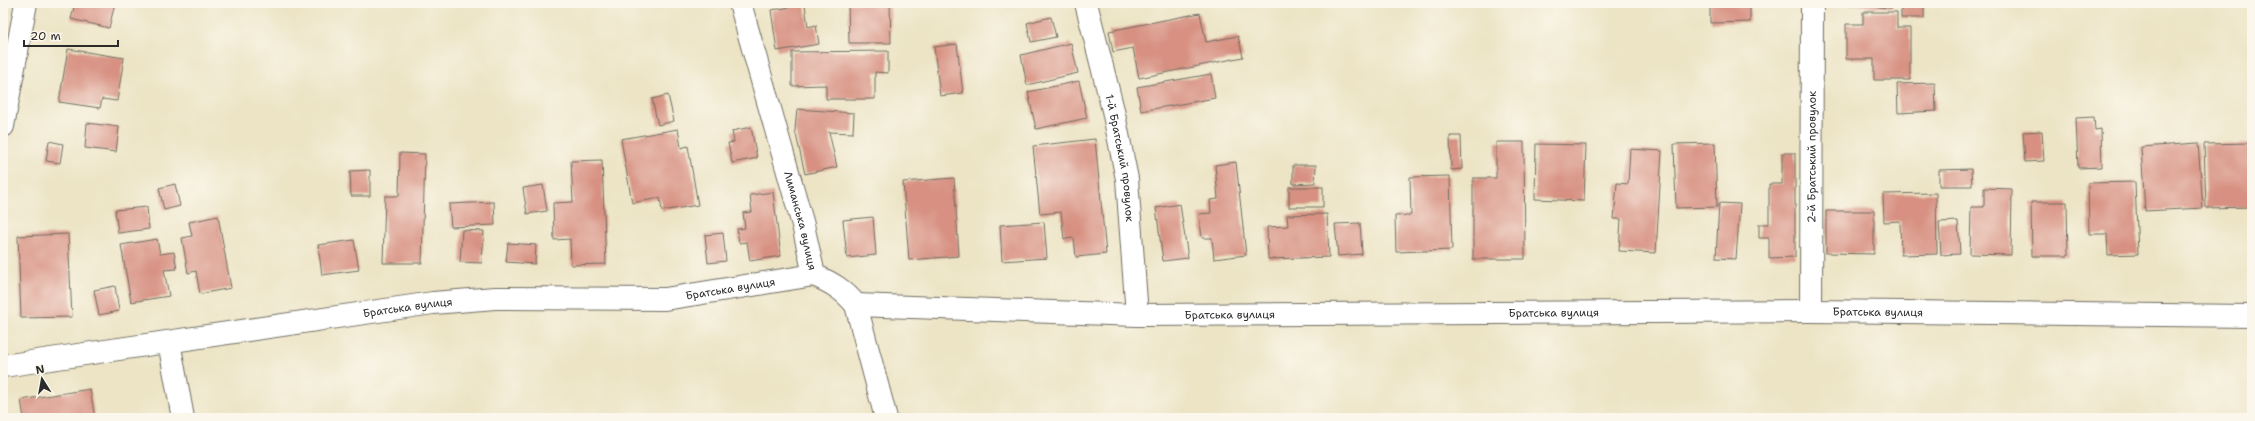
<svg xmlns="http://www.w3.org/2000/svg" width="2255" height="421" viewBox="0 0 2255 421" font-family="'Shantell Sans',sans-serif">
  <rect width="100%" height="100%" fill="#fbf7ec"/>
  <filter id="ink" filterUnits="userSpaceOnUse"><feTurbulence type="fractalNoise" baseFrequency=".025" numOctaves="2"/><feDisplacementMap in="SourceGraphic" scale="8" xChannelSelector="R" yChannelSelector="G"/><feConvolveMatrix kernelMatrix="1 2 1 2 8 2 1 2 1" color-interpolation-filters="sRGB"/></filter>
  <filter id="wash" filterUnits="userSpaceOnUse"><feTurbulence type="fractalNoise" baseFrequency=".012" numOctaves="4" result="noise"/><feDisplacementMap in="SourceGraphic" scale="16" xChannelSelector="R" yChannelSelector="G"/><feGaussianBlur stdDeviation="0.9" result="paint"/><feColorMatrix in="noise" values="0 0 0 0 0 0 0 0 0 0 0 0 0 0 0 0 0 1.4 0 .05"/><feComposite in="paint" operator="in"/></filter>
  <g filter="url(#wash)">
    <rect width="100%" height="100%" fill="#ece4c5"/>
    <g id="blocks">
      <g fill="#d79081">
        <polygon points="75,3 115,3 109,28 71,19"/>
        <polygon points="848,3 890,3 891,43 849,43"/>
        <polygon points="1710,3 1750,3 1750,22 1710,23"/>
        <polygon points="1833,3 1892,3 1892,8"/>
        <rect x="1901" y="3" width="23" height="15"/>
        <polygon points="805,5 808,27 816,25 819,44 777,51 771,10"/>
        <polygon points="1863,12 1897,12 1897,28 1910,28 1910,80 1874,80 1874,59 1846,59 1846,24 1863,24"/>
        <polygon points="1200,13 1206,42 1238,36 1243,57 1139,78 1133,48 1113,52 1109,31"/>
        <polygon points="1051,17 1056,37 1031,42 1027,23"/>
        <polygon points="1071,43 1078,73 1027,85 1021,55"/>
        <polygon points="957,44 963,93 940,96 934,47"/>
        <polygon points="68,49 124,58 117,101 102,99 100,108 59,102"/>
        <polygon points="888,51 888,73 875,72 875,99 826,99 826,85 792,86 792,52"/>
        <polygon points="1211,74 1215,98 1141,111 1137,87"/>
        <polygon points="1079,81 1087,118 1036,129 1028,92"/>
        <polygon points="1935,83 1936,111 1898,113 1897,84"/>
        <polygon points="668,95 674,121 658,125 652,99"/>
        <polygon points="797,109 854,113 853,133 829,132 837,167 805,174 795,130"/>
        <polygon points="2094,117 2095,130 2101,129 2102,167 2078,168 2076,118"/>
        <polygon points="87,123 119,127 116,152 85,148"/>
        <polygon points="751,127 757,158 732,163 728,143 734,142 732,131"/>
        <polygon points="678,129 681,148 688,146 698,205 662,211 660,198 632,203 621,139"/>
        <polygon points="2042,131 2044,161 2025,162 2023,132"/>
        <polygon points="1450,136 1461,136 1462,169 1451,170"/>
        <polygon points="1095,139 1106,254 1076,257 1074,238 1064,239 1061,212 1040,214 1033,146"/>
        <polygon points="49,141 63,144 60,163 46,161"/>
        <polygon points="1496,142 1524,142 1525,259 1473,259 1473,178 1496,178"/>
        <polygon points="1715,143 1717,207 1676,208 1674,144"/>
        <polygon points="2198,143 2203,208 2145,211 2141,147"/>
        <polygon points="2252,143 2252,207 2206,208 2204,144"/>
        <polygon points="1536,144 1586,145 1584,201 1535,199"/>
        <polygon points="1630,149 1662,151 1656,253 1619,251 1621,219 1614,219 1617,183 1628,184"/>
        <polygon points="400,153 425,154 422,263 383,263 385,196 399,196"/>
        <polygon points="1782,153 1795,153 1795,257 1769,258 1769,238 1759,238 1759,224 1769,224 1769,184 1782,184"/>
        <polygon points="602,160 606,264 571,265 570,239 554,240 553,203 573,202 571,161"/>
        <polygon points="1236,162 1246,255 1214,259 1212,238 1202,238 1199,214 1211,213 1210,200 1218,199 1215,165"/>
        <polygon points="1293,165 1316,165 1315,183 1293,184"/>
        <polygon points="1971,169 1972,186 1939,186 1939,170"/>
        <polygon points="370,170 370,196 351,196 350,171"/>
        <polygon points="1450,176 1452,250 1396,252 1395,216 1411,215 1410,177"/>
        <polygon points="954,178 959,256 909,260 903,182"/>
        <polygon points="2135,182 2138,254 2108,255 2107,234 2089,234 2088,183"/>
        <polygon points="175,184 180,206 164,210 159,188"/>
        <polygon points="543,185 547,211 527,214 523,188"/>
        <rect x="1289" y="187" width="34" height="20"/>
        <polygon points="1984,188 2012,189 2011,255 1970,254 1971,207 1984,207"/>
        <polygon points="773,192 781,256 750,261 747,242 739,243 737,229 745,228 743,213 752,212 750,195"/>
        <polygon points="1936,193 1937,254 1901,255 1900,221 1884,222 1883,194"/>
        <polygon points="494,202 495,225 451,227 449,204"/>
        <polygon points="2031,202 2067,202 2068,256 2032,256"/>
        <polygon points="1719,203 1740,204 1736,259 1716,258"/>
        <polygon points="1180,204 1188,258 1163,261 1156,208"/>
        <polygon points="147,207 149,229 118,233 115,210"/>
        <polygon points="1826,211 1874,211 1874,254 1826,253"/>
        <polygon points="1327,214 1329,257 1268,259 1267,227 1288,226 1287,215"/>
        <polygon points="218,216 231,288 200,294 196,271 188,273 182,238 192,236 189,222"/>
        <polygon points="873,217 876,255 847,258 843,220"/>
        <polygon points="1958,221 1960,254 1941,255 1939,222"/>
        <polygon points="1044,222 1047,258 1002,261 1000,225"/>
        <polygon points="1360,223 1362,254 1338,256 1335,224"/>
        <polygon points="462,230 484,231 482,263 460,262"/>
        <polygon points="723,233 726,261 708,263 705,235"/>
        <polygon points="68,234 72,317 21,318 18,236"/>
        <polygon points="157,239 160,254 174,252 177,269 164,270 169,296 131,302 121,245"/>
        <polygon points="354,240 359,270 322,275 318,245"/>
        <polygon points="508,243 536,245 535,264 506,262"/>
        <polygon points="115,286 119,311 99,315 94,290"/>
        <polygon points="90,389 95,418 24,418 21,400"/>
      </g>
    </g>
  </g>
  <g filter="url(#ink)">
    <use href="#blocks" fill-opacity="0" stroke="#6f6c61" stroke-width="1"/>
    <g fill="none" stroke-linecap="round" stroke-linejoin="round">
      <defs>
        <g id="minor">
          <path id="s1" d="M740,3L803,225L814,275C832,283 844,290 856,305L886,418"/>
          <path id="s2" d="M1086,3L1113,110L1127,179L1137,315"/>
          <polyline points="3,126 26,3"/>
          <path id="s3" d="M856,305L1137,315L1811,311L2252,316"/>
          <path id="s4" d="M1811,311L1812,3"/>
          <polyline points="169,342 183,418"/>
          <path id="s5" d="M3,366L433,303L495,298L665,299L814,275"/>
        </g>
      </defs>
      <use href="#minor" stroke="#6f6c61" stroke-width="24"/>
      <use href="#minor" stroke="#fff" stroke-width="22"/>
    </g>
  </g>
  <g text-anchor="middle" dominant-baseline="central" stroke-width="3" stroke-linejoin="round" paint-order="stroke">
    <g font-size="11" fill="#2b2b2b" stroke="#fbf7ec">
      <text stroke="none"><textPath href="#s4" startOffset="154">2-й Братський провулок</textPath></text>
      <text stroke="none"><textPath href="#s2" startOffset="159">1-й Братський провулок</textPath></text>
      <text stroke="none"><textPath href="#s1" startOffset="226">Лиманська вулиця</textPath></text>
      <text stroke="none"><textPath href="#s5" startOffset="733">Братська вулиця</textPath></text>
      <text stroke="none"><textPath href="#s5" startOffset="409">Братська вулиця</textPath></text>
      <text stroke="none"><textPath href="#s3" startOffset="1022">Братська вулиця</textPath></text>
      <text stroke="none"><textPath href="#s3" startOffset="698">Братська вулиця</textPath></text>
      <text stroke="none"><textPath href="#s3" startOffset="374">Братська вулиця</textPath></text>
    </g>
  </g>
  <rect width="2255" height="421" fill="none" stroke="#fbf7ec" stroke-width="16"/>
  <g transform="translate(42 379) rotate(349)" stroke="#fbf7ec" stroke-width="3" paint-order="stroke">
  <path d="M0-3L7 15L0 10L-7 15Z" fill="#2b2b2b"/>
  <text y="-6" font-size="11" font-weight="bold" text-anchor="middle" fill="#2b2b2b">N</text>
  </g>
  <path d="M24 40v6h94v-6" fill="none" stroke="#2b2b2b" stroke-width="2"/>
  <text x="30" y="40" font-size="12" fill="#2b2b2b" stroke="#fbf7ec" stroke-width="3" paint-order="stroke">20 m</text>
</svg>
